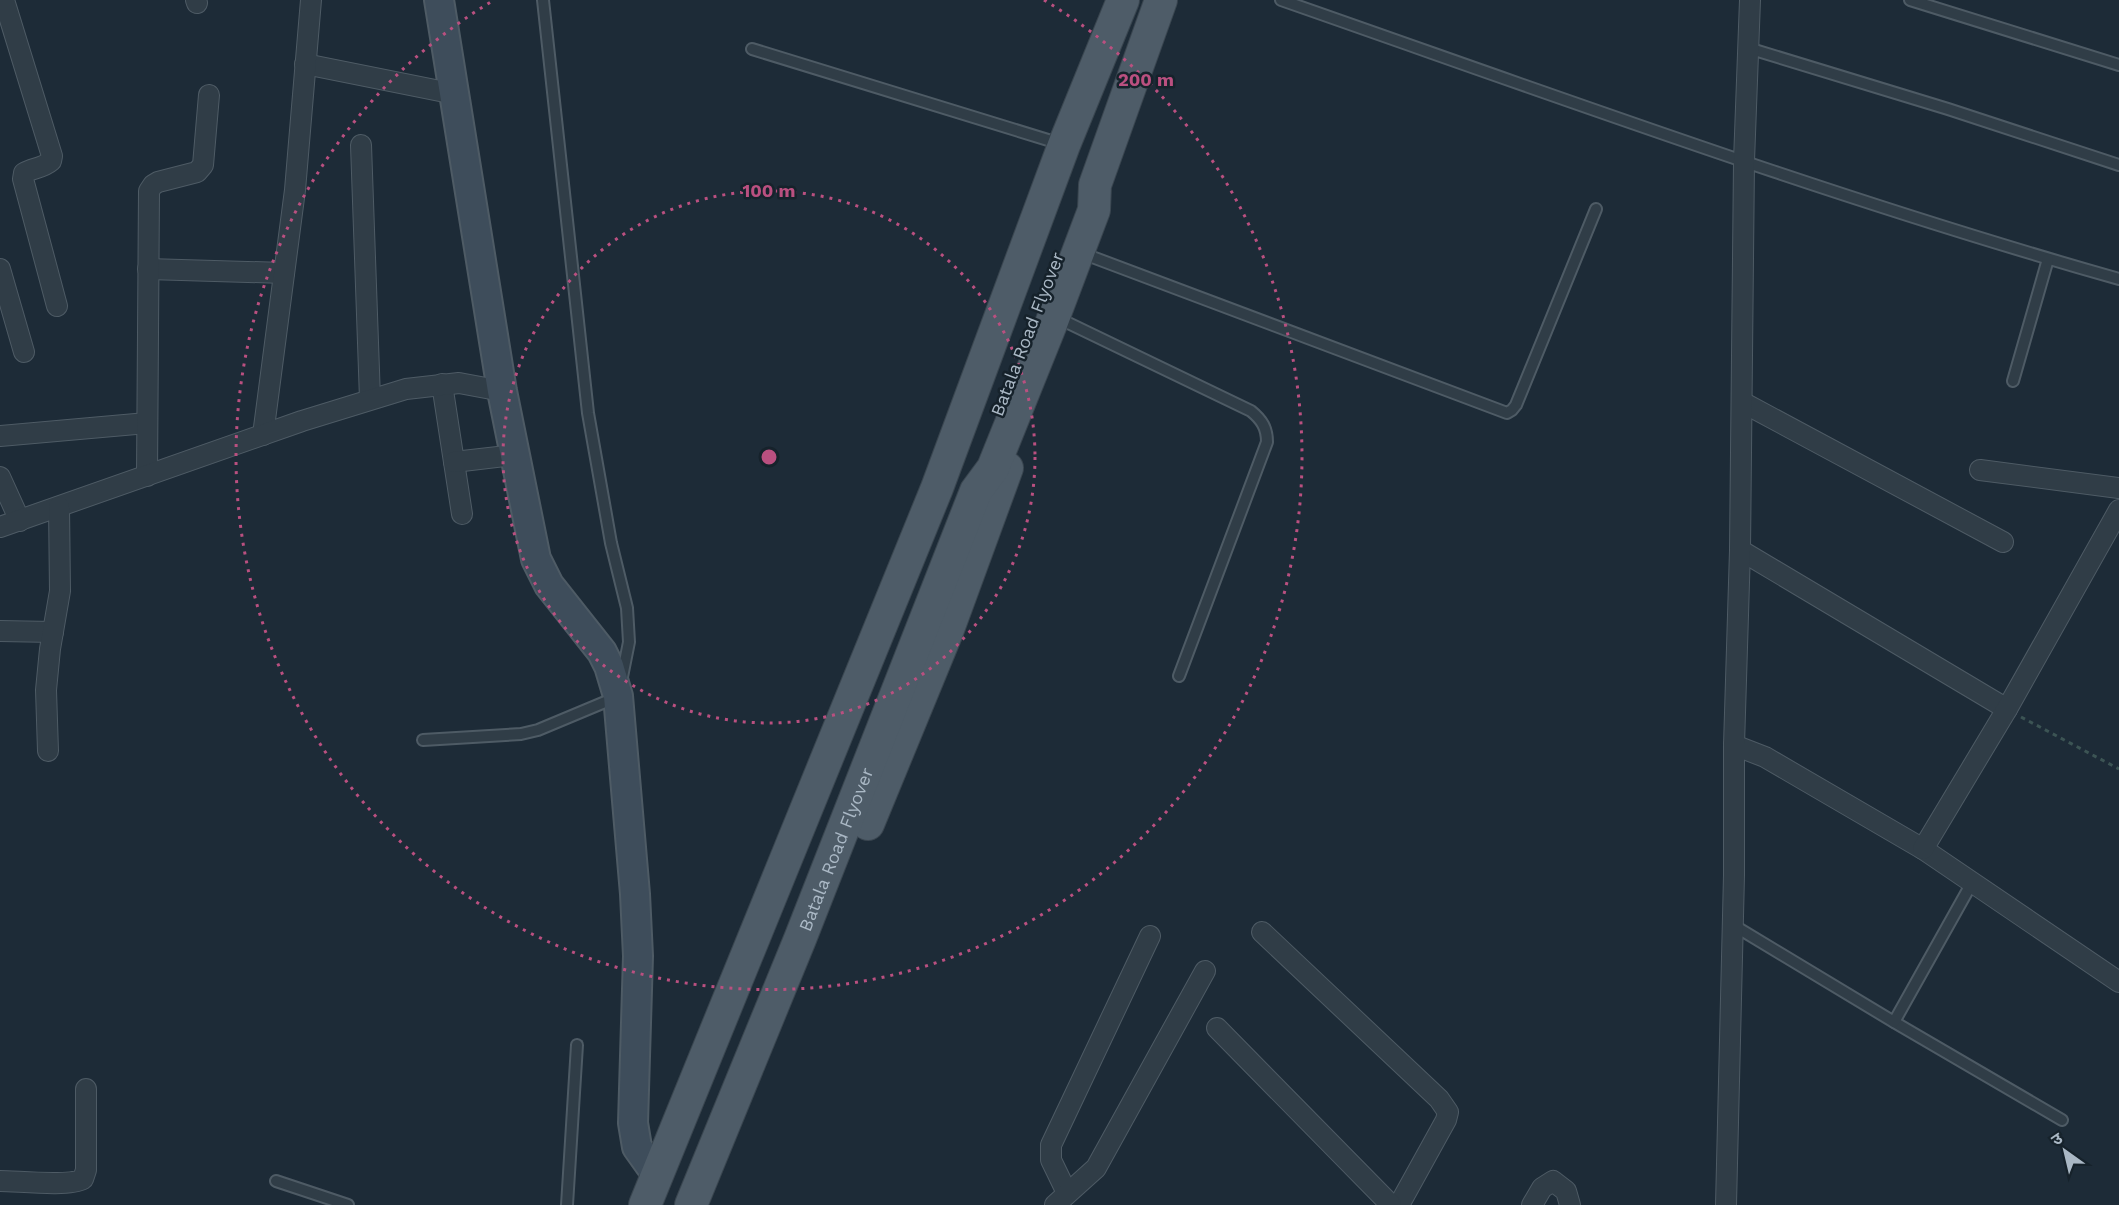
<svg xmlns="http://www.w3.org/2000/svg" width="2119" height="1205" viewBox="0 0 2119 1205" font-family="'Work Sans','Noto Sans Devanagari',sans-serif">
  <rect width="100%" height="100%" fill="#1d2b37"/>
  <g fill="none" stroke-linecap="round" stroke-linejoin="round">
    <defs>
      <g id="lane">
        <polyline points="543,0 588,413 611,543 627,608 629,642 621,682"/>
        <path d="M1281,0C1559,97 1836,199 2119,279"/>
        <polyline points="1910,0 2119,65"/>
        <polyline points="1748,48 1948,109 2119,165"/>
        <polyline points="752,49 1061,144"/>
        <polyline points="1087,255 1507,413 1512,410 1516,405 1596,209"/>
        <path d="M1062,320L1251,411C1262,420 1267,428 1267,442L1179,676"/>
        <polyline points="2013,381 2048,259"/>
        <polyline points="423,740 521,734 538,730 617,697"/>
        <polyline points="1733,925 1894,1022 2062,1120"/>
        <polyline points="1894,1022 1973,881"/>
        <polyline points="276,1181 348,1205"/>
        <polyline points="567,1205 577,1045"/>
      </g>
      <g id="street">
        <path d="M4,0L52,156L51,161C43,168 33,168 24,173L23,179L57,306"/>
        <polyline points="196,0 197,3"/>
        <polyline points="305,64 455,94"/>
        <polyline points="361,145 370,399"/>
        <polyline points="0,269 24,352"/>
        <polyline points="148,269 284,273"/>
        <polyline points="442,384 462,514"/>
        <polyline points="1742,402 2003,542"/>
        <polyline points="263,435 295,190 311,0"/>
        <polyline points="0,436 147,423"/>
        <polyline points="454,462 514,455"/>
        <polyline points="1980,470 2119,488"/>
        <polyline points="147,476 149,191 153,185 158,182 197,172 203,165 209,95"/>
        <polyline points="0,477 20,521"/>
        <polyline points="0,527 302,421 406,389 459,383 502,391"/>
        <polyline points="1740,550 2007,709"/>
        <polyline points="0,631 53,632"/>
        <polyline points="1734,745 1765,757 1923,849 2119,982"/>
        <polyline points="48,751 46,690 50,649 60,591 59,507"/>
        <polyline points="1923,849 2007,709 2119,510"/>
        <polyline points="1262,932 1439,1099 1448,1112 1446,1120 1399,1205"/>
        <polyline points="1217,1028 1391,1205"/>
        <path d="M0,1181C18,1181 69,1187 83,1179L86,1170V1089"/>
        <polyline points="1067,1193 1051,1160 1051,1145 1150,936"/>
        <polyline points="1055,1205 1096,1168 1205,971"/>
        <polyline points="1532,1205 1542,1188 1553,1181 1566,1191 1570,1205"/>
        <polyline points="1726,1205 1734,875 1734,745 1740,550 1744,161 1750,0"/>
      </g>
      <polyline id="secondary" points="439,0 502,391 536,559 549,585 602,652 609,666 618,696 635,894 638,956 633,1123 637,1147 657,1175"/>
      <g id="primary">
        <polyline points="868,824 947,632 1007,468"/>
        <polyline points="645,1205 937,488 1064,145 1123,0"/>
        <path id="s1" d="M691,1205L800,939L976,491L993,468L1051,324L1094,210L1095,185L1161,0"/>
      </g>
    </defs>
    <use href="#lane" stroke="#4e5b65" stroke-width="14"/>
    <use href="#street" stroke="#4e5b65" stroke-width="22"/>
    <use href="#secondary" stroke="#4e5b65" stroke-width="32"/>
    <use href="#primary" stroke="#3a4650" stroke-width="34"/>
    <polyline stroke="#3c5454" stroke-width="3" stroke-dasharray="4.5 4.5" stroke-linecap="butt" points="2021,717 2119,769"/>
    <use href="#lane" stroke="#303d47" stroke-width="10"/>
    <use href="#street" stroke="#303d47" stroke-width="20"/>
    <use href="#secondary" stroke="#3e4d5b" stroke-width="28"/>
    <use href="#primary" stroke="#4e5c68" stroke-width="32"/>
  </g>
  <g fill="none" stroke="#ba5080" stroke-width="3" stroke-dasharray="3 6">
    <circle cx="769" cy="457" r="266"/>
    <path d="M1044 0A533 533 0 1 1 494 0"/>
  </g>
  <g text-anchor="middle" dominant-baseline="central" stroke-width="5" stroke-linejoin="round" paint-order="stroke">
    <g font-size="18" fill="#aab8c5" stroke="#16222b">
      <text transform="translate(1027 334) rotate(-69)">Batala Road Flyover</text>
      <text stroke="none"><textPath href="#s1" startOffset="384">Batala Road Flyover</textPath></text>
    </g>
  </g>
  <circle cx="769" cy="457" r="9" fill="#ba5080" stroke="#16222b" stroke-width="3"/>
  <g font-size="18" text-anchor="middle" font-weight="bold" fill="#ba5080" stroke="#16222b" stroke-width="5" stroke-linejoin="round" paint-order="stroke">
    <text x="1146" y="86">200 m</text>
    <text x="769" y="197">100 m</text>
  </g>
  <g transform="translate(2065 1151) rotate(326)" stroke="#16222b" stroke-width="4.5" paint-order="stroke">
  <path d="M0-4.5L10 22L0 15L-10 22Z" fill="#aab8c5"/>
  <text y="-9" font-size="16" font-weight="bold" text-anchor="middle" fill="#aab8c5">उ</text>
  </g>
</svg>
